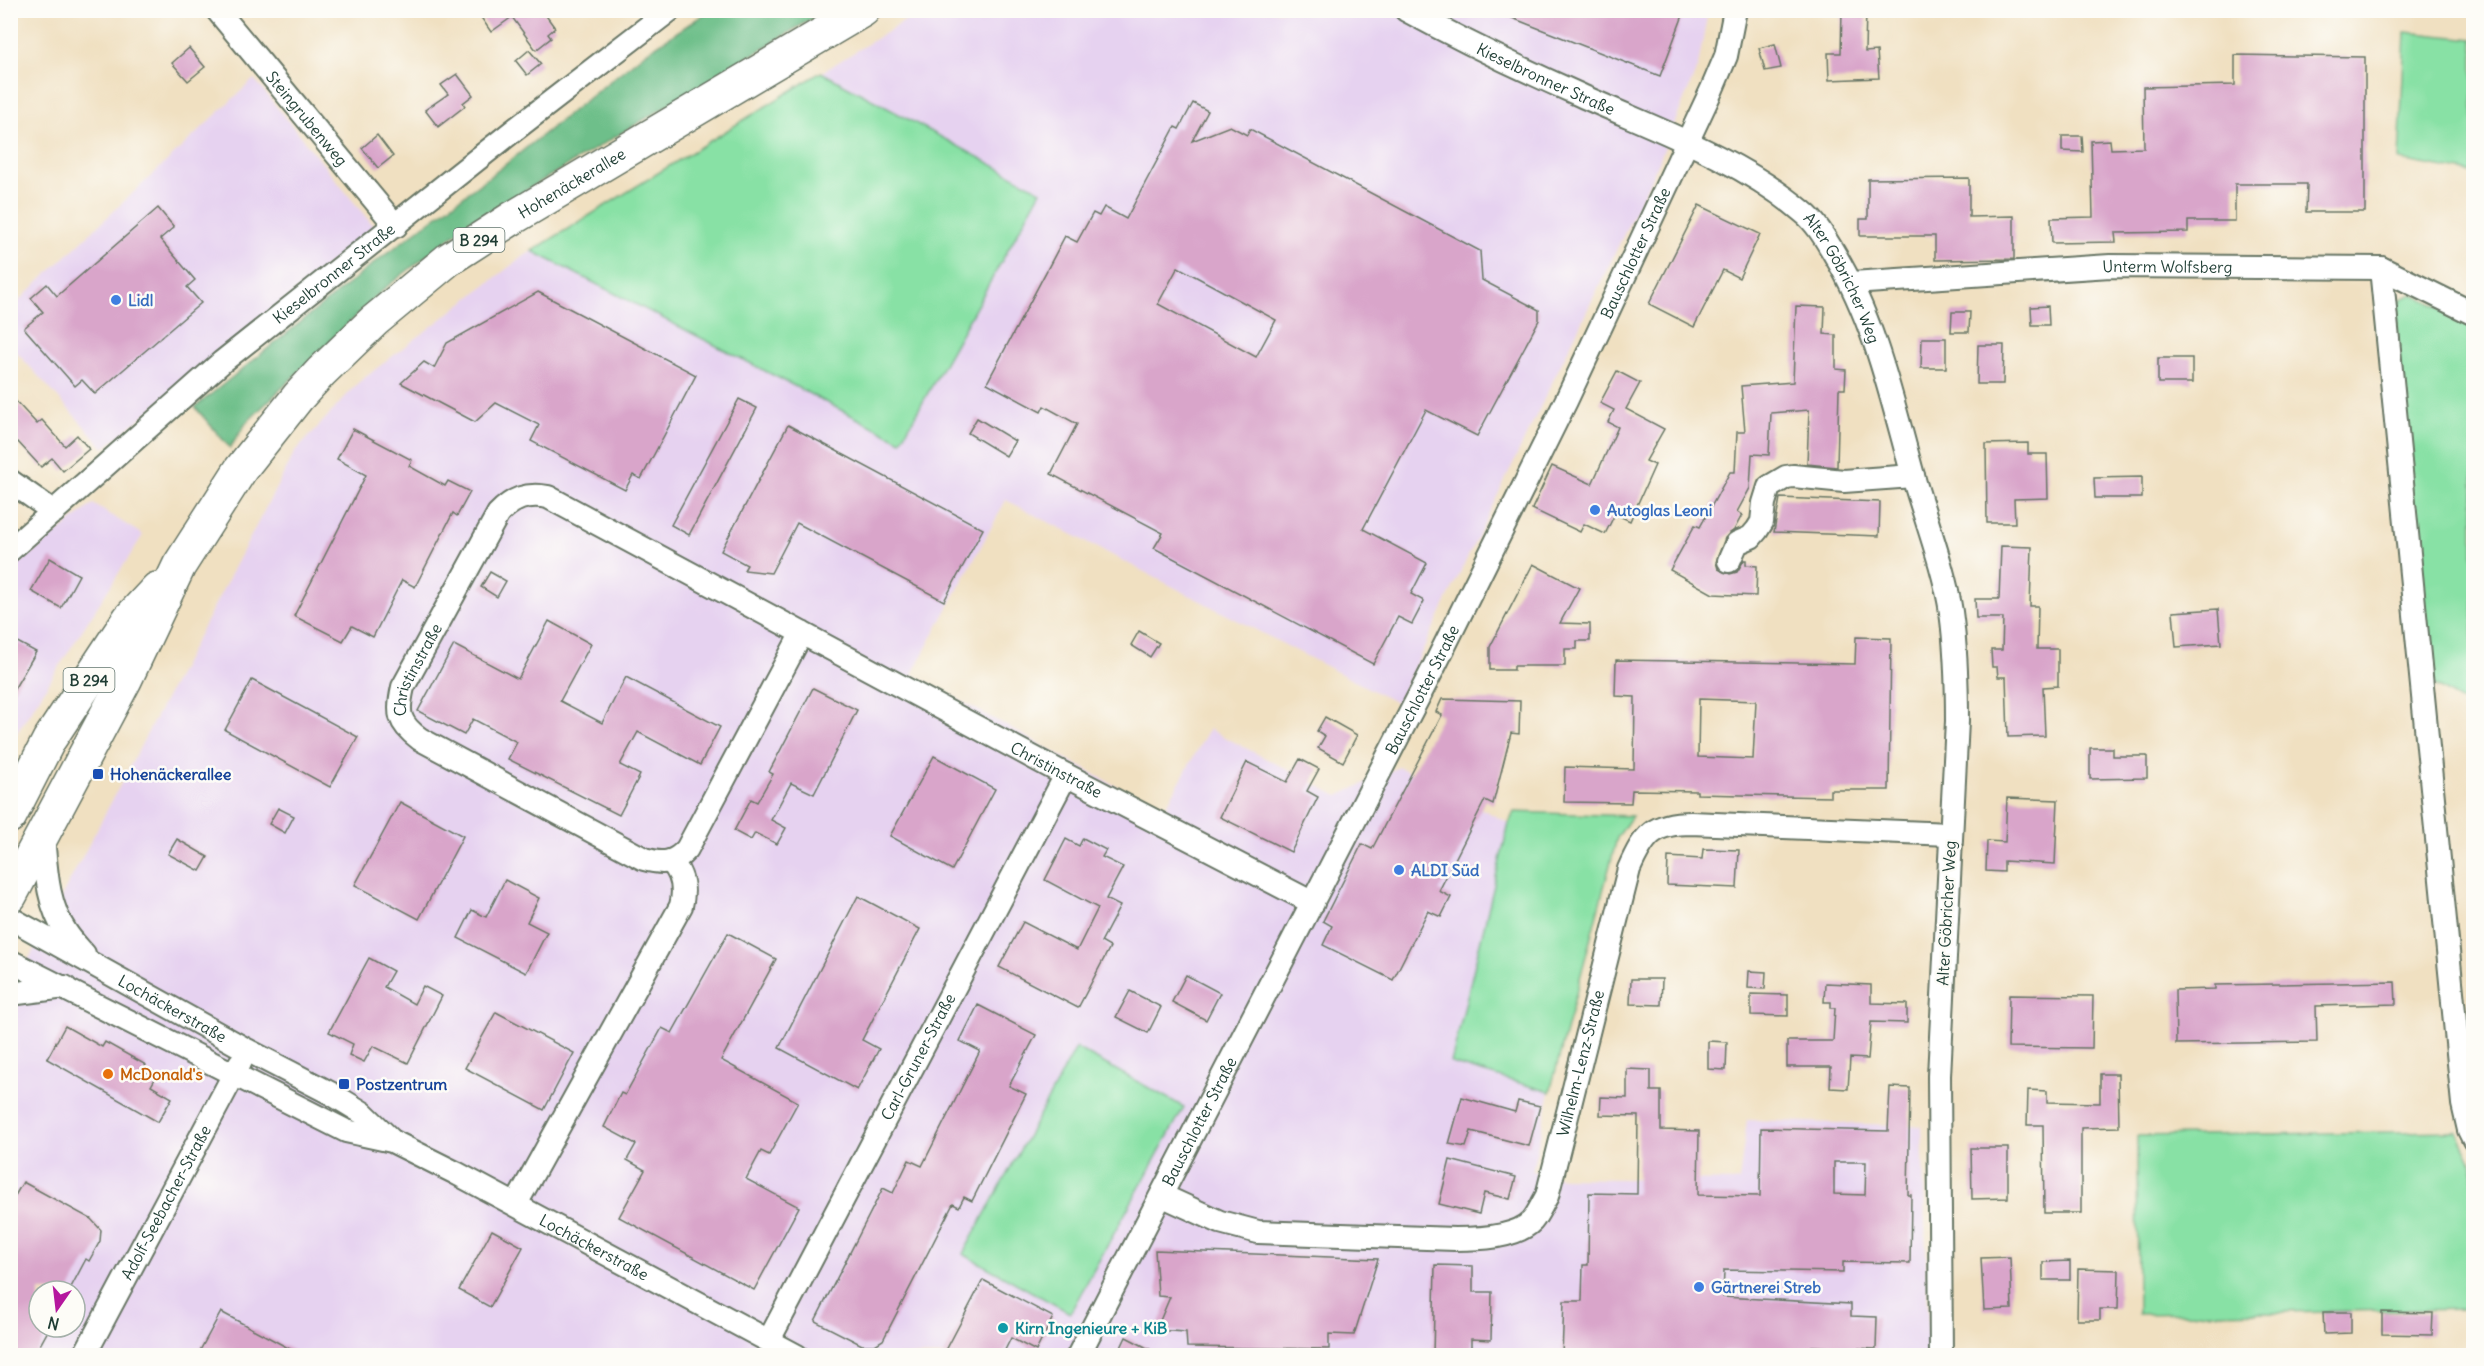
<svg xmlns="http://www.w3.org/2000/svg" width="2484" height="1366" viewBox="0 0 2484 1366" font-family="Delius,sans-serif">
  <rect width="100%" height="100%" fill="#fdfcf7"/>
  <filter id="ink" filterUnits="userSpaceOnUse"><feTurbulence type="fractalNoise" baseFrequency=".0167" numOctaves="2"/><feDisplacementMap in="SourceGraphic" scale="12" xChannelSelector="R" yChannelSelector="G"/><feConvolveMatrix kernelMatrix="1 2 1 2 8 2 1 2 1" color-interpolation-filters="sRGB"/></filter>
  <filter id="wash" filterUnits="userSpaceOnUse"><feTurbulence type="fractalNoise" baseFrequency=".008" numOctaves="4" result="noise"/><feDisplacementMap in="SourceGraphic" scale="24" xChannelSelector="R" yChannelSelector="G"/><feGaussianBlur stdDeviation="1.35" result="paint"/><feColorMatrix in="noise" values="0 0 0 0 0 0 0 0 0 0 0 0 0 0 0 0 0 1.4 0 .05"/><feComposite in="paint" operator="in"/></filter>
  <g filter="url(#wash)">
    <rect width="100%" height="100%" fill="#f0e0c1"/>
    <g fill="#e6d2f0" fill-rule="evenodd">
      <path d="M921,11H1708L1698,66L1657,166L1397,703L1006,500L912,674L1163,812L1209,729L1338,796L1399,767L1509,823L1451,1063L1550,1092L1532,1171L1563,1178L1739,1181L1747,1120L1922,1126L1929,1355L11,1356V993L295,452L359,382L521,258ZM39,1291H75V1327H39Z"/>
      <polygon points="254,79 374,227 104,448 11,346 11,308"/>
      <polygon points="93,504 143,535 11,742 11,570"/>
    </g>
    <g fill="#88e1a5" stroke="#548f6c" stroke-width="1.5">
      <polygon points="2405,32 2473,39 2473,173 2399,160"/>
      <polygon points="821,72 1041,191 901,441 532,251"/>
      <polygon points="2413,294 2473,325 2473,708 2425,679 2396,313 2401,299"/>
      <polygon points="1514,812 1632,816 1617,838 1550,1092 1451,1063 1509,823"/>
      <polygon points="1076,1048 1184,1107 1070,1313 963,1254"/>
      <polygon points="2457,1131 2473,1165 2473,1309 2138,1314 2137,1136"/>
    </g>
    <polygon fill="#6ebf8a" stroke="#467e5f" stroke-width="1.5" points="709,11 825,11 463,228 385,288 246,423 230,448 195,407 378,260 501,168 645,53"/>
    <g id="blocks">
      <g fill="#d9a5ca" fill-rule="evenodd">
        <polygon points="476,10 542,10 555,28 548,34 551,38 536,50 512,17 491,32"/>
        <polygon points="1492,10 1685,10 1660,76"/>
        <polygon points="1842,10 1866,10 1865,52 1877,51 1879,78 1829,80 1828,53 1841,53"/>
        <polygon points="1775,44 1781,68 1765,71 1759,48"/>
        <polygon points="189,48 205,67 188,81 172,63"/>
        <polygon points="529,50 541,64 527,75 516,61"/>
        <polygon points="2235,55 2365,57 2365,212 2306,212 2307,184 2235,184 2235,221 2188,221 2188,232 2115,233 2116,242 2052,243 2051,218 2093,217 2091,141 2110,140 2111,149 2144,148 2143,87 2235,85"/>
        <polygon points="457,74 473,95 463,103 465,106 438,127 425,110 448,94 441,85"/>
        <path d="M1193,103L1208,111L1192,141L1230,126L1247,135L1250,129L1480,251L1482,280L1539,310V320L1477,436L1426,410L1363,529L1427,563L1411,594L1424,601L1412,624L1398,617L1373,664L1154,548L1163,533L1051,474L1077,424L1044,406L1041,412L987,383L1065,236L1077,242L1093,213L1099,216L1104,207L1126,219L1175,127L1179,129ZM1178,267L1276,320L1256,357L1158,304Z"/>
        <polygon points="377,135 393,156 378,168 362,148"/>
        <polygon points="2062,136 2082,136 2083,152 2062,151"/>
        <polygon points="1969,178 1969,217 2014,216 2014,259 1935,260 1935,236 1860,236 1860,219 1868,219 1868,179"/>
        <polygon points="1699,205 1760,234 1739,278 1723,270 1694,327 1649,304"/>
        <polygon points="158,208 174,227 160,239 195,280 187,287 201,303 95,394 82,380 75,386 24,328 43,312 31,298 47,284 57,296"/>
        <polygon points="538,292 696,375 641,479 633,475 625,490 531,441 539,425 496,403 475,422 401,383 424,362 434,368 447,343"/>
        <polygon points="1796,306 1825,307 1824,334 1836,335 1836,369 1846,370 1845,389 1839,389 1837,467 1807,464 1809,410 1771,413 1769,455 1752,454 1750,488 1737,512 1742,515 1734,530 1725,538 1716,562 1718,569 1730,574 1737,572 1744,560 1746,560 1746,565 1757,566 1756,596 1713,594 1670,570 1695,525 1700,527 1730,472 1735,472 1737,432 1745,432 1741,386 1793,382"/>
        <polygon points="2048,306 2049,325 2032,325 2031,307"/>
        <polygon points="1952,312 1970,312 1969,332 1951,332"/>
        <polygon points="1922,338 1946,338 1946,368 1921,368"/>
        <polygon points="1978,345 2004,345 2003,384 1977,384"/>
        <rect x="2158" y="358" width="34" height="25"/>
        <polygon points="1617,371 1640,383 1626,409 1664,429 1646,461 1655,465 1630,521 1615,514 1605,534 1584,524 1580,532 1532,509 1552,466 1592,484 1618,427 1608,422 1614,410 1600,403"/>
        <polygon points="10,395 37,424 42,420 65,446 77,435 89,449 63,471 52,458 41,467 18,442 10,448"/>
        <polygon points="739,399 757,408 689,535 671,525"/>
        <polygon points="977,418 1015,441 1006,456 968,433"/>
        <polygon points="788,425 983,529 944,601 797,523 771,573 744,570 747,565 721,551"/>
        <polygon points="353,429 412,460 409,466 445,486 448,481 470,492 457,516 453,513 415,587 402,580 373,637 352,626 343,641 294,616 366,475 337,459"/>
        <polygon points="2028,443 2028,454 2047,454 2048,498 2014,499 2015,523 1987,523 1986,444"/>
        <polygon points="2142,477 2142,498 2095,498 2094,478"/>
        <polygon points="1780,498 1880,502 1879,536 1774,532"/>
        <polygon points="2001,546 2032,547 2030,606 2038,606 2037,649 2058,649 2058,686 2043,687 2045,736 2008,737 2006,677 1998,677 1997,667 1992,667 1991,650 2002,650 2003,618 1976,618 1975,599 1999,599"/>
        <polygon points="50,558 79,575 61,608 31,591"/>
        <polygon points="1533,564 1579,588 1560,623 1590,624 1590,641 1577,641 1577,649 1565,649 1565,666 1514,666 1514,670 1490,670 1490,647"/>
        <polygon points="490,572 506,581 497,597 481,587"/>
        <polygon points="2218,609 2221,644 2176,647 2173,612"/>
        <polygon points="549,621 591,644 560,701 602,723 626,677 720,727 700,765 638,732 620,765 640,775 619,815 508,759 517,742 473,719 464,735 418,711 454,645 518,679"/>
        <polygon points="1139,631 1159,643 1150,657 1131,645"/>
        <path d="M1856,637L1891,638L1889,790H1830V797L1697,794V791L1632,790L1631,803L1564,802L1565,767L1634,769L1635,697L1615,696L1616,660L1855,664ZM1699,699L1756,701L1753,759L1698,757Z"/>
        <polygon points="10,638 36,652 10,696"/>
        <polygon points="252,680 358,737 330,787 225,730"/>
        <polygon points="813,688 857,710 814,794 791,783 771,820 786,828 777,844 755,833 751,840 734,831 751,799 757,802 773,774 769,772"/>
        <polygon points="1442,699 1520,701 1519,734 1511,733 1493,804 1485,800 1439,891 1451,897 1441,917 1428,911 1393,980 1323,945 1332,926 1323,921 1362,844 1372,849 1442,715 1436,712"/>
        <polygon points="1325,717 1357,735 1343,762 1318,748 1325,736 1317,731"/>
        <polygon points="2090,748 2113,748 2113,756 2147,756 2147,778 2090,779"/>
        <polygon points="934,756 995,789 952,870 890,836"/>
        <polygon points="1300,759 1319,769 1307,791 1318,797 1291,852 1220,817 1247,762 1287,782"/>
        <polygon points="2007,798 2058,800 2055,864 2004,861 2004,872 1986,871 1987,841 2005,842"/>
        <polygon points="400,802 463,836 419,919 355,885"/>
        <polygon points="278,808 294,816 285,833 269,824"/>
        <polygon points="1083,838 1106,850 1102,857 1123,867 1106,899 1120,906 1101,942 1110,947 1078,1008 999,967 1023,922 1077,950 1098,908 1045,880 1066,839 1079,846"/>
        <polygon points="177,839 208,857 200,871 168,854"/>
        <polygon points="1703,849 1739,850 1737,888 1667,885 1668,857 1702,859"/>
        <polygon points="505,880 539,898 527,922 547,932 526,973 458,938 472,910 486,917"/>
        <polygon points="858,896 920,929 862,1040 879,1049 857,1090 779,1048"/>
        <polygon points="728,933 776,959 721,1060 798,1102 769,1155 761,1151 746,1179 799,1207 754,1290 619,1217 645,1170 627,1160 636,1144 604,1127 621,1093 625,1095 662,1028 672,1033"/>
        <polygon points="369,958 393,971 384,987 414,1004 423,986 442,996 408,1063 373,1046 364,1062 349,1055 353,1044 329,1032"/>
        <polygon points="1749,971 1766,972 1765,989 1748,988"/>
        <polygon points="1186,975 1220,993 1206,1020 1172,1002"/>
        <polygon points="1631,979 1662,979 1661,1005 1630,1004"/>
        <polygon points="2395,982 2396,1004 2316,1006 2317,1042 2176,1044 2175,990 2215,989 2215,985"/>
        <polygon points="1825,983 1871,985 1871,1003 1907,1004 1907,1023 1871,1022 1868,1059 1850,1058 1848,1089 1830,1088 1831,1067 1787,1067 1787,1041 1833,1041 1835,1008 1831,1008 1831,1002 1824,1002"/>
        <polygon points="1130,991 1161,1007 1148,1033 1116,1017"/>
        <polygon points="1751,994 1788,995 1788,1016 1751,1015"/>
        <polygon points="2009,995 2093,996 2092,1048 2008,1047"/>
        <polygon points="978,1005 1036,1035 1009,1086 1026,1094 972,1201 964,1197 959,1207 953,1204 883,1340 875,1345 862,1345 815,1321 883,1188 893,1193 909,1160 922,1166 980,1051 960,1041"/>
        <polygon points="496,1012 574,1053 544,1110 465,1068"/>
        <polygon points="65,1026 102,1047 105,1042 146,1065 143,1070 156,1077 151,1086 172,1098 158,1122 47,1059"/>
        <polygon points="1708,1041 1727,1042 1726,1070 1708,1069"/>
        <path d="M1627,1069L1651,1070V1091H1661V1130L1699,1131L1698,1195L1760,1196L1761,1128L1888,1131L1890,1087L1910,1088L1908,1195H1911L1910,1263L1843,1262V1272L1724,1270L1723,1297L1851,1304V1316L1877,1317L1876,1349L1812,1346V1353L1722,1351V1356H1562L1564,1301H1582L1583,1265H1588L1589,1193L1637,1194L1638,1116L1600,1115L1601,1097L1627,1098ZM1834,1162H1866L1865,1195L1834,1194Z"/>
        <polygon points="2100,1074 2118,1074 2119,1127 2081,1128 2081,1213 2044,1213 2043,1125 2027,1125 2028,1090 2047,1091 2047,1102 2100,1103"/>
        <polygon points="1462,1097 1515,1112 1518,1101 1540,1106 1529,1146 1471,1131 1466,1147 1449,1144"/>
        <polygon points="1971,1148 2008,1148 2008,1198 1972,1199"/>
        <polygon points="1450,1160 1516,1177 1510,1199 1484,1193 1479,1214 1439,1204"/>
        <polygon points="23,1182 91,1219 101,1230 100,1241 89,1261 86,1259 69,1291 39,1291 39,1327 50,1327 34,1356 10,1356 10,1204"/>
        <polygon points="492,1230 523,1247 490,1307 459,1290"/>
        <polygon points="1155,1250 1378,1259 1354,1335 1329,1334 1329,1349 1187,1347 1186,1332 1156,1330 1170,1297 1158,1296"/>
        <polygon points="2010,1257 2012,1309 1984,1310 1981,1258"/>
        <polygon points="2070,1261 2070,1280 2043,1280 2043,1262"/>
        <polygon points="1435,1265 1473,1266 1473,1292 1492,1292 1491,1340 1471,1339 1471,1356 1433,1356"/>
        <polygon points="2078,1269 2119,1270 2118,1309 2100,1309 2100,1320 2077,1320"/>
        <polygon points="983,1280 1053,1317 1036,1351 1011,1338 1002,1356 943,1356"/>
        <polygon points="221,1312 303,1356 197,1356"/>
        <polygon points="2323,1312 2351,1312 2351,1333 2324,1334"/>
        <polygon points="2382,1312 2433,1313 2432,1335 2382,1334"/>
        <polygon points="1126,1337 1163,1356 1117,1356"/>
      </g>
    </g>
  </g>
  <g filter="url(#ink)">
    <use href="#blocks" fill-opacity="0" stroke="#687665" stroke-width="1.5"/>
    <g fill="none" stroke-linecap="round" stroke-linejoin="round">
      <defs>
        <g id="street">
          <path id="s1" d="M217,10L396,226"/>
          <path id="s2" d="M1406,10C1463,41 1521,69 1580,95C1655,129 1739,158 1803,212C1817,223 1826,240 1835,255C1877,325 1893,405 1915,483C1927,523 1945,572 1951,612C1956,648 1957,684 1957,721L1939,1076L1941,1356"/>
          <polyline points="2381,268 2463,1104 2469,1130 2474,1140"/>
          <path id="s3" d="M1852,283L2110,266L2381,268L2474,314"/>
          <polyline points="10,481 54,512"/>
          <path id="s4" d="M10,550L222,362L513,131L670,10"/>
          <polyline points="1729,561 1737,543 1751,537 1757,530 1762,522 1764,503 1769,487 1786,477 1793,476 1844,481 1913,476"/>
          <path id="s5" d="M802,633L687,849C674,864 662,864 644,859L420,739C398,723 397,713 403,687L498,514C513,498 527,493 548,497L1066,775L1313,903"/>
          <path d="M43,836C46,868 47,905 66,932C71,940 78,947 84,954"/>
          <path id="s6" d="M10,918L247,1050L332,1094L363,1113L391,1140"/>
          <path id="s7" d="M10,961L346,1131L392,1141L456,1173L797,1356"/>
          <polyline points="10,994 65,987"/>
          <path id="s8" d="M1163,1196L1220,1222L1258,1232L1455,1239C1477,1239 1516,1238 1532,1221C1538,1214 1542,1204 1547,1196L1629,869C1644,835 1653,823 1691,823L1950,834"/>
          <path d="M516,1204L681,906C685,890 683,874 671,862"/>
          <path id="s9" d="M769,1340L1066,775"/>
          <path id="s10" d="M84,1356L240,1063"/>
          <path id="s11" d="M1078,1356L1434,667L1566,401L1712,89L1726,56L1735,10"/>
        </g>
        <g id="primary">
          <polyline points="10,816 49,740 129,619 157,589"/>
          <path id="s12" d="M10,896L125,680L179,566L241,469L298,397L321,372L374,321L449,259L511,219L863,10"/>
        </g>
      </defs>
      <use href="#street" stroke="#687665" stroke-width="26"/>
      <use href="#primary" stroke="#687665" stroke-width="36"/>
      <use href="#street" stroke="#fff" stroke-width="22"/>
      <use href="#primary" stroke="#fff" stroke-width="33"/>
    </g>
  </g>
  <g fill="#3f7fe0" stroke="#fdfcf7" stroke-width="2">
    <circle cx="116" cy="300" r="6"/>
    <circle cx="1595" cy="510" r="6"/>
    <circle cx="1399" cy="870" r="6"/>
    <circle cx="1699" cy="1287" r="6"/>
  </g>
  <g fill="#1a4fb4" stroke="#fdfcf7" stroke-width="2">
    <rect x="92" y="768" width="12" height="12" rx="3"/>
    <rect x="338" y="1078" width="12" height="12" rx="3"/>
  </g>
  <circle fill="#e8710a" stroke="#fdfcf7" stroke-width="2" cx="108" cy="1074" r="6"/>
  <circle fill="#0f9aa8" stroke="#fdfcf7" stroke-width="2" cx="1003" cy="1328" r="6"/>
  <g text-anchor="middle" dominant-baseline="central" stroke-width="5" stroke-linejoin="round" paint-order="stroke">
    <g fill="#fdfcf7" stroke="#62766e" stroke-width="1.5">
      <rect x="453.5" y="228" width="51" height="24" rx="4.5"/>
      <rect x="63.5" y="668" width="51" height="24" rx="4.5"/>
    </g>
    <g font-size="15" font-weight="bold" fill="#1f3d34">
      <text x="479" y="240">B 294</text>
      <text x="89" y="680">B 294</text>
    </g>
    <g font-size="16" fill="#1f3d34" stroke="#fdfcf7">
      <text stroke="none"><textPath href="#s2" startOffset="156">Kieselbronner Straße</textPath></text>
      <text stroke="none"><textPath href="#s1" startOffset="141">Steingrubenweg</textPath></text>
      <text stroke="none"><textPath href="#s12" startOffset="927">Hohenäckerallee</textPath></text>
      <text stroke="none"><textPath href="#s11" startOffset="1236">Bauschlotter Straße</textPath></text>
      <text stroke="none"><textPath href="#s3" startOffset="316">Unterm Wolfsberg</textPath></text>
      <text stroke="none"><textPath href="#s4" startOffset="426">Kieselbronner Straße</textPath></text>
      <text stroke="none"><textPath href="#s2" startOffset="524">Alter Göbricher Weg</textPath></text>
      <text stroke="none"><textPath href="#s5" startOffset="627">Christinstraße</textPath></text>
      <text stroke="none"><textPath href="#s11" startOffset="750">Bauschlotter Straße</textPath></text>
      <text stroke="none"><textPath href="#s5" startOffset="1436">Christinstraße</textPath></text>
      <text transform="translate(1946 913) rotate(-87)">Alter Göbricher Weg</text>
      <text stroke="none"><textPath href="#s6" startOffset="186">Lochäckerstraße</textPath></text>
      <text stroke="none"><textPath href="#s9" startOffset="320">Carl-Gruner-Straße</textPath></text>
      <text stroke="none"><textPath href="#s8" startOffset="546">Wilhelm-Lenz-Straße</textPath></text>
      <text stroke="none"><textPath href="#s11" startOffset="264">Bauschlotter Straße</textPath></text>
      <text stroke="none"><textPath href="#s10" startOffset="174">Adolf-Seebacher-Straße</textPath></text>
      <text stroke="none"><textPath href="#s7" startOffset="652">Lochäckerstraße</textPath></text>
    </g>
    <g font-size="16" font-weight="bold" fill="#366cbe" stroke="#fdfcf7" text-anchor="start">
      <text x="128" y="300">Lidl</text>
      <text x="1607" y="510">Autoglas Leoni</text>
      <text x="1411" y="870">ALDI Süd</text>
      <text x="1711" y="1287">Gärtnerei Streb</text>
    </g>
    <g font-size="16" font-weight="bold" fill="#164399" stroke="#fdfcf7" text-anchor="start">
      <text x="110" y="774">Hohenäckerallee</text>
      <text x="356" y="1084">Postzentrum</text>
    </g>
    <g font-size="16" font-weight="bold" fill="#c56008" stroke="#fdfcf7" text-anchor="start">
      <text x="120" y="1074">McDonald's</text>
    </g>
    <g font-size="16" font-weight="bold" fill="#0d838f" stroke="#fdfcf7" text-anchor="start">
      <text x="1015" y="1328">Kirn Ingenieure + KiB</text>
    </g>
  </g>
  <rect width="2484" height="1366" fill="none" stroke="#fdfcf7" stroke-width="36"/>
  <g transform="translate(57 1309) rotate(194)"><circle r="28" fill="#fdfcf7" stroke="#a4b0a9" stroke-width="1.5"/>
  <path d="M0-4.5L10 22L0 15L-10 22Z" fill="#b5179e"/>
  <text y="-9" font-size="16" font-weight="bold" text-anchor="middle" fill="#1f3d34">N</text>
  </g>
</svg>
